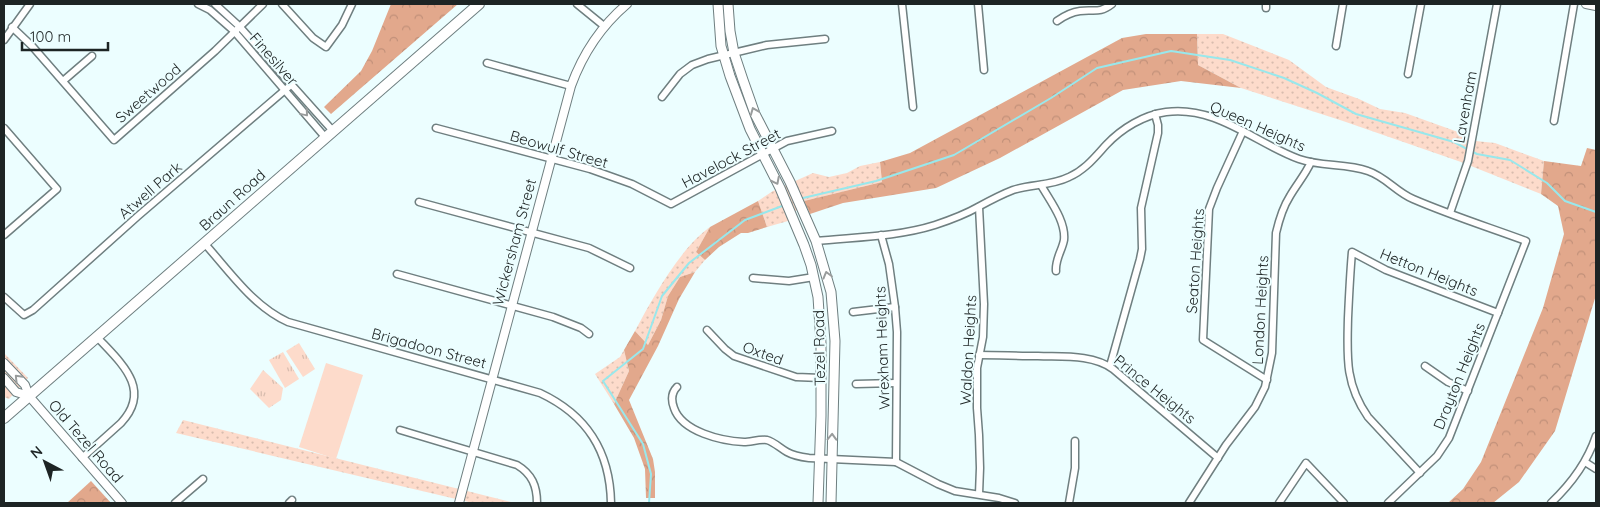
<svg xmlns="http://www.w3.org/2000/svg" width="1600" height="507" viewBox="0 0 1600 507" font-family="Quicksand,sans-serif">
  <defs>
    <pattern id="grass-dots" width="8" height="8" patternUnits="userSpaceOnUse" patternTransform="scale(1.25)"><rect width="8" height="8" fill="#fddbcb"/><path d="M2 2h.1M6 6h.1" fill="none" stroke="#d8bcae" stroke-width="1.8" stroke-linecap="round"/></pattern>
    <pattern id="forest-crowns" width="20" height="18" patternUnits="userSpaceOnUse" patternTransform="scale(1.25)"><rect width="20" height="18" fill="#e2a88c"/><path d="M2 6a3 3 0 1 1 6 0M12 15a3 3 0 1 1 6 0" fill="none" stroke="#c19079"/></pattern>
    <pattern id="park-tufts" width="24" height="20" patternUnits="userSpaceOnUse" patternTransform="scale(1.25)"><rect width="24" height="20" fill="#fddbcb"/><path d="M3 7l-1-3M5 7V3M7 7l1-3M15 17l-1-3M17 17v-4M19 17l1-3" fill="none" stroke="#d8bcae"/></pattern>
  </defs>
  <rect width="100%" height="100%" fill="#ecfeff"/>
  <g fill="url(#grass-dots)">
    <polygon points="1197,34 1223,34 1289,60 1326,87 1359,99 1380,109 1405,113 1458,132 1466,140 1495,143 1544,161 1541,194 1461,162 1343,121 1241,88 1198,65"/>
    <polygon points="880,162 882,182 804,201 788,221 767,227 758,201 773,191 813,173 829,177 847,173 860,166"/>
    <path d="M710,227L696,252L705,260L695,272L680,277L668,296L661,320L648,345L635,331C652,299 681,247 710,227Z"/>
    <polygon points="624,350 629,371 614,404 595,374 620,357"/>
    <polygon points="4,353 28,378 9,399 4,397"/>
    <polygon points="183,420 515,503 473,503 176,433"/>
  </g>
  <g fill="url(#forest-crowns)">
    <polygon points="391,4 458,4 331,114 324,107 361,71 372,51"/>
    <polygon points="1146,34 1197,34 1198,65 1241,88 1181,81 1123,90 1000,158 936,188 843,203 810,214 804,201 882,182 880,162 910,153 1122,38"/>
    <polygon points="1587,148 1596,150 1596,295 1555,431 1519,482 1493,503 1448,503 1463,489 1481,462 1543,308 1564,234 1558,206 1541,194 1544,161 1581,166"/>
    <polygon points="758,201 767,227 748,233 741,233 719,247 705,260 696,252 710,227"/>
    <polygon points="695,272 679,299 658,346 629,400 653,459 655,472 655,498 646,498 645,469 634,438 614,404 629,371 624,350 635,331 648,345 661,320 668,296 680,277"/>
    <polygon points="91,481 111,503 67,503"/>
  </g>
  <g fill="url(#park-tufts)">
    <polygon points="299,343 315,369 303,377 286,351"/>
    <polygon points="283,352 299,379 285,388 269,360"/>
    <polygon points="263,370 283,388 281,400 269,408 250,389"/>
  </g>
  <polygon fill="#fddbcb" points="326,363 363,375 336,459 299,447"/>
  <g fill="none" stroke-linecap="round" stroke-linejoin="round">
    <g stroke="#98e8ec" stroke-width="2">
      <polyline points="1471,151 1477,154 1510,160 1547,183 1565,201 1596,212"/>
      <polyline points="803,198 876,181 954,155 1051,98 1097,68 1171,51 1230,60 1284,78 1317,93 1356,114 1454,142 1467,149"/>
      <polyline points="649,503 651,474 643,444 603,381 643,349 662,296 689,263 745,220 782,206"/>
    </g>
    <defs>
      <g id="minor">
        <polyline points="198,4 210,10 234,31 325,137"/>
        <polyline points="215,4 239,26 333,131"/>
        <polyline points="282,4 313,38 326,47 342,25 352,4"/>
        <polyline points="577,4 604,26"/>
        <polyline points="902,4 913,107"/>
        <polyline points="978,4 984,70"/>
        <polyline points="1266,8 1266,4"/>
        <path d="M1057,21C1064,16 1072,12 1080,11C1094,9 1099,14 1112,4"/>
        <polyline points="12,27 32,46 114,140 215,51 263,4"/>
        <polyline points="4,40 30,4"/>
        <polyline points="1336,46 1343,4"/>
        <polyline points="487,63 571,86"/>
        <polyline points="1408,74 1421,4"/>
        <polyline points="63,81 92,56"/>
        <polyline points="662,97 680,74 692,65 708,59 767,45 825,39"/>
        <polyline points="1554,121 1574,4"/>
        <polyline points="4,128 57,189 4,235"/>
        <polyline points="436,128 590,169 632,184 671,204 787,141 832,131"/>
        <polyline points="1243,131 1217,188 1209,209 1203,340 1267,380"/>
        <path d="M1041,185C1050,201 1066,221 1064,240C1062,251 1055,259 1056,271"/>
        <polyline points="419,202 589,248 630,268"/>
        <polyline points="979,207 984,304 983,337 977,368 977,408 979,435 980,468 979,494"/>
        <polyline points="1450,213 1468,161 1497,4"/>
        <polyline points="881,235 889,264 895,307 897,332 896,462"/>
        <path d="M816,241C855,237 897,237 935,225C950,220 964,215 978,207C989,201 1000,195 1013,190C1031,184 1051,186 1069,177C1085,170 1095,157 1106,145C1122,128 1144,115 1166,112C1216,105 1255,143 1299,159C1322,167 1346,163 1368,171C1386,177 1396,192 1413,199C1450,215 1488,227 1526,241L1449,438L1437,456L1388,503"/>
        <path d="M205,244C230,272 253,306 288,322L540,393C587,415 610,451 611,503"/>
        <polyline points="397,274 553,317 581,328 589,334"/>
        <polyline points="753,278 789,281 814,277"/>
        <polyline points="4,297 24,315 33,310 138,216 292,84"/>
        <polyline points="853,312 895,307"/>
        <polyline points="707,330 725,349 734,356 796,377 821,378"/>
        <path d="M979,355C999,355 1018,356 1038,356C1062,357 1092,354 1113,369L1218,458"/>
        <polyline points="1110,366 1140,259 1142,249 1141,208 1158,133 1158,125 1155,114"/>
        <polyline points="1425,366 1448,382 1468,391"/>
        <polyline points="856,384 896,383"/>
        <path d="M677,387C671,393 671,400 674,408C682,432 722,441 744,442C751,442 759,439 767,440C774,442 780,448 787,452C794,456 801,457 809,458L896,462L938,484L955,491L999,498L1015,503"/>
        <path d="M400,430L517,465C532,474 537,486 537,503"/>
        <path d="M82,458L121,423C153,389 120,362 97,337"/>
        <polyline points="1585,462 1596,469"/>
        <path d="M1420,473L1368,417C1345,384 1347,357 1348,318C1349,296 1350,274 1352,252L1386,270L1498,313"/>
        <polyline points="175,503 203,479"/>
        <polyline points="289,503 292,500"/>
        <polyline points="1069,503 1075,468 1075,441"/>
        <path d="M1189,503L1226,445L1255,407L1265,387L1272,353L1276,233C1279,220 1283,207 1290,196C1297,184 1305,175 1311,162"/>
        <polyline points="1279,503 1306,463 1344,503"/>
        <path d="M1551,503C1571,484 1587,463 1596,436"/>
      </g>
      <g id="tertiary">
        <polyline points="1586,4 1596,6"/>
        <polyline points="4,363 25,385 29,396 122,503"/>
        <polyline points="4,378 16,392 29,396"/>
        <path d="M459,503L571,86C583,53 600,27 627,4"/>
      </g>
      <g id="secondary">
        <polyline points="718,4 721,46 730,76 750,129 780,188 804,245 811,265 818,297 821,343 821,416 818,503"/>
        <polyline points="728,4 730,31 734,53 743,80 755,114 790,182 816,241 831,292 835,341 831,503"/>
      </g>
      <polyline id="primary" points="4,418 479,4"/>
    </defs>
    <use href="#minor" stroke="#6f7f80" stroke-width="9"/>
    <use href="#tertiary" stroke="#6f7f80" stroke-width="10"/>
    <use href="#secondary" stroke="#6f7f80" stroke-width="11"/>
    <use href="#primary" stroke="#6f7f80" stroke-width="12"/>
    <use href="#minor" stroke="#fff" stroke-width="6"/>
    <use href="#tertiary" stroke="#fff" stroke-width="8"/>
    <use href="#secondary" stroke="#fff" stroke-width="9"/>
    <use href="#primary" stroke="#fff" stroke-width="10"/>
  </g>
  <defs><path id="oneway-chevron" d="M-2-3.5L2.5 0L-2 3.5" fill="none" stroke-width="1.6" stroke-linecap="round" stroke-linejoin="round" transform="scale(1.25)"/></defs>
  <g stroke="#999c9c">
    <use href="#oneway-chevron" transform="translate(754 111) rotate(-112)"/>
    <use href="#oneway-chevron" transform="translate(305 113) rotate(50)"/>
    <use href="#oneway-chevron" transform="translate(776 181) rotate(63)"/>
    <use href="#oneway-chevron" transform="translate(827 275) rotate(-105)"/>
    <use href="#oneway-chevron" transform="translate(18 378) rotate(-134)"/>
    <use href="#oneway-chevron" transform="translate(832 437) rotate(-88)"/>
  </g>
  <g text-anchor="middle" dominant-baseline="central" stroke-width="4" stroke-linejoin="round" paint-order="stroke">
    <g font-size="15" fill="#1d2424" stroke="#ecfeff">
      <text transform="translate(274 59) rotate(49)">Finesilver</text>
      <text transform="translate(148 93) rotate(-41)">Sweetwood</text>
      <text transform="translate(1465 107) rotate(-80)">Lavenham</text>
      <text transform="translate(1258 126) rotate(24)">Queen Heights</text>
      <text transform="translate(559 149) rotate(16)">Beowulf Street</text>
      <text transform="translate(731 158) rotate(-28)">Havelock Street</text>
      <text transform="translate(150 190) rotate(-41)">Atwell Park</text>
      <text transform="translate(232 200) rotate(-42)">Braun Road</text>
      <text transform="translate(514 242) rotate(-75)">Wickersham Street</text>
      <text transform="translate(1195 261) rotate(-86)">Seaton Heights</text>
      <text transform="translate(1429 272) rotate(22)">Hetton Heights</text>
      <text transform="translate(1260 310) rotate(-87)">London Heights</text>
      <text transform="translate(429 348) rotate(15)">Brigadoon Street</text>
      <text transform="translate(819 348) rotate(-91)">Tezel Road</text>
      <text transform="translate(882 348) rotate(-92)">Wrexham Heights</text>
      <text transform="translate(968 350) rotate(-87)">Waldon Heights</text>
      <text transform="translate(763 353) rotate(20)">Oxted</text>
      <text transform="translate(1459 376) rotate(-68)">Drayton Heights</text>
      <text transform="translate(1155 389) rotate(39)">Prince Heights</text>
      <text transform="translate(86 441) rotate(49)">Old Tezel Road</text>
    </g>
  </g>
  <rect width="1600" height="507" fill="none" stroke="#1d2424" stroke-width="10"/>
  <g transform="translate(45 462) rotate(319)" stroke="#ecfeff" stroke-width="4" paint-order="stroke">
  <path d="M0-4L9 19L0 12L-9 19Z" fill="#1d2424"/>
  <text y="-8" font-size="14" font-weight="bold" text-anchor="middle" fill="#1d2424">N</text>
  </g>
  <path d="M22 42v8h86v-8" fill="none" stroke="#1d2424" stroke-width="2.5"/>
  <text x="30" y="42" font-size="15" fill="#1d2424" stroke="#ecfeff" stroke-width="4" paint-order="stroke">100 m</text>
</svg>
